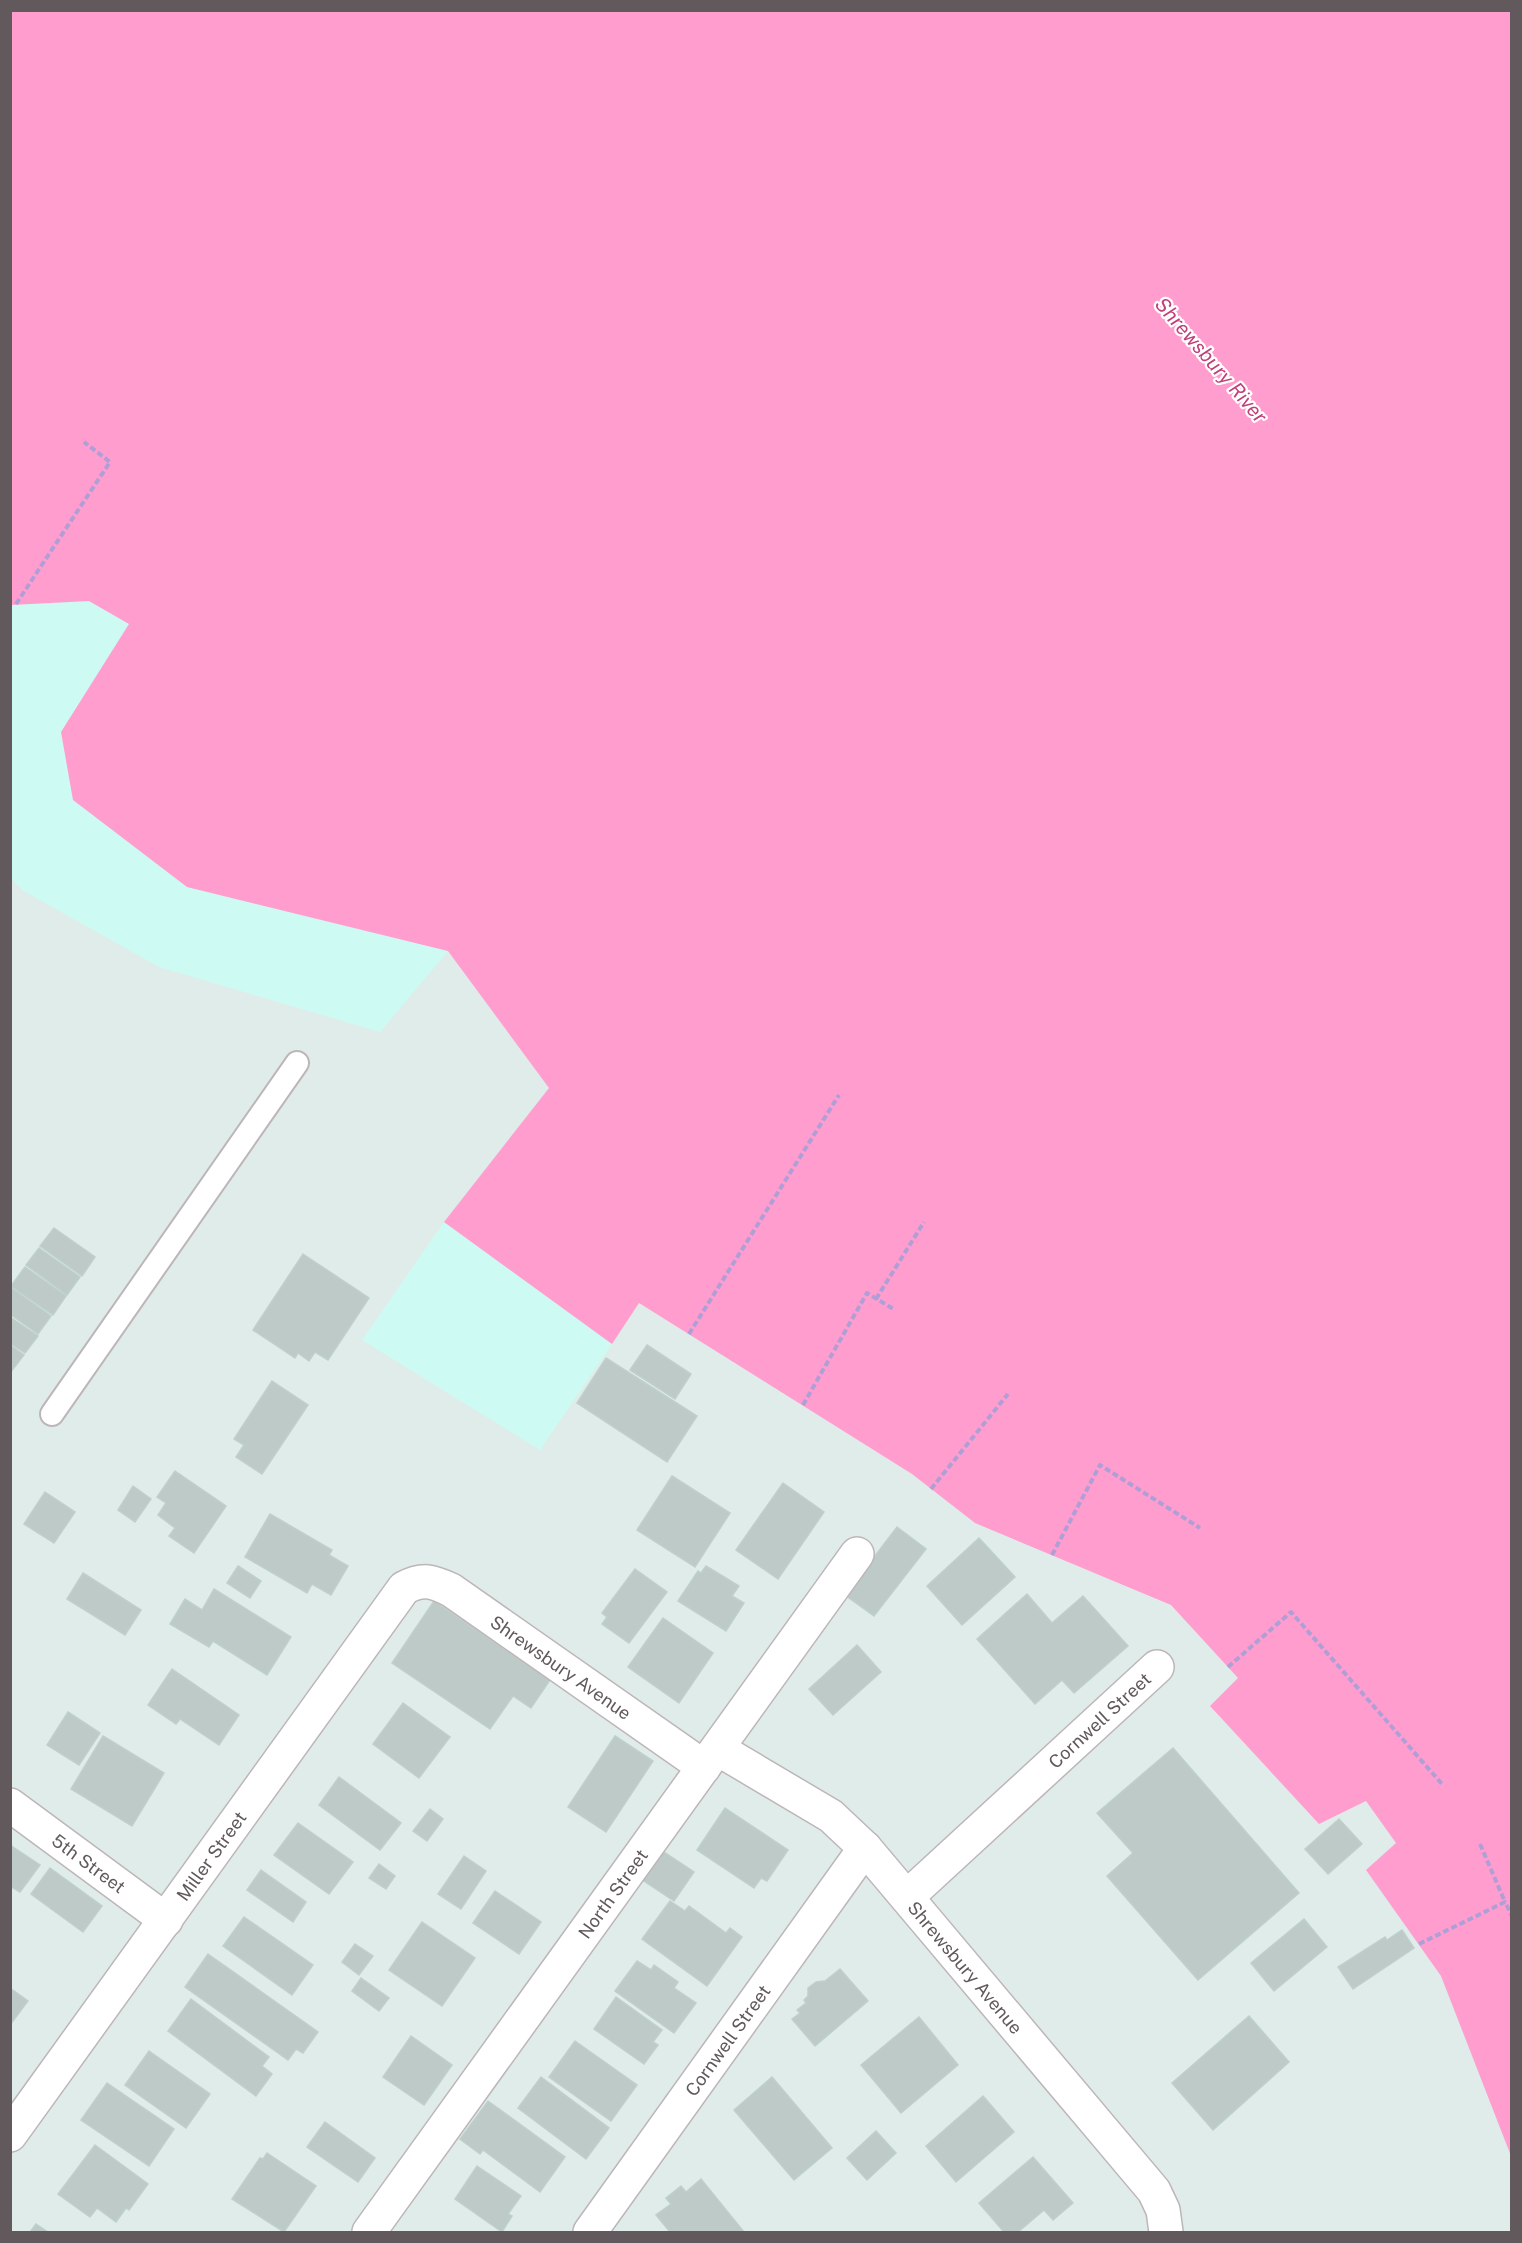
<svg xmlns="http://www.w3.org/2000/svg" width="1522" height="2243" viewBox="0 0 1522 2243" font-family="'Public Sans',sans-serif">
  <rect width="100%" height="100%" fill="#e0ecea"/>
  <g fill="#cdfaf2">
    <polygon points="89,601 129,624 61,732 187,887 448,951 380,1032 159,967 22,890 11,878 10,605"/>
    <polygon points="444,1222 612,1344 540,1450 362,1340"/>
  </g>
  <polygon fill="#ff9dcf" points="10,11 1511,11 1511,2156 1441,1976 1366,1870 1396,1843 1366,1801 1319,1824 1210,1706 1238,1678 1171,1605 975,1523 912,1474 639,1303 612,1344 444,1222 549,1088 448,951 187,887 73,800 61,732 129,624 89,601 11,605"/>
  <g fill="#becac7" stroke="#bed0cc" stroke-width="1.5">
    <polygon points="54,1228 95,1257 82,1276 40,1246"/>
    <polygon points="39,1248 80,1277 67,1295 26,1265"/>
    <polygon points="303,1254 369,1298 328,1360 315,1352 309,1361 298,1353 295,1358 253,1330"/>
    <polygon points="25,1267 66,1296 53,1315 11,1286"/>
    <polygon points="10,1287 51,1316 38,1334 10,1314"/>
    <polygon points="10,1317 38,1336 25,1353 10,1343"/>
    <polygon points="10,1345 24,1355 10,1373"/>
    <polygon points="647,1345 691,1374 675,1399 630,1370"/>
    <polygon points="606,1358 697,1416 667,1462 577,1403"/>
    <polygon points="272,1381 308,1405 262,1474 236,1457 244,1445 234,1439"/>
    <polygon points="175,1471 226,1506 194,1553 169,1536 175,1528 158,1515 166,1503 157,1497"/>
    <polygon points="672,1476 730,1513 695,1567 637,1530"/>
    <polygon points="783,1483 824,1512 778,1579 736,1550"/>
    <polygon points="133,1486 151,1499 135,1522 118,1510"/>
    <polygon points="45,1492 75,1512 54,1543 24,1524"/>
    <polygon points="270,1514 332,1550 329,1555 348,1566 331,1595 312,1584 307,1593 245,1557"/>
    <polygon points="897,1527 926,1549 874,1616 845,1595"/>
    <polygon points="979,1538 1015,1577 962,1625 927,1586"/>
    <polygon points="238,1566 261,1581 250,1598 227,1583"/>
    <polygon points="706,1566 739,1586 732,1596 744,1603 726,1631 678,1601 698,1571 701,1573"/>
    <polygon points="635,1569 667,1592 629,1643 602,1624 607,1617 602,1613"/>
    <polygon points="83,1573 141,1610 125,1635 67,1599"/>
    <polygon points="214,1589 291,1637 267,1675 213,1641 209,1647 170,1624 185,1599 202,1610"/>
    <polygon points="1027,1594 1052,1623 1083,1596 1128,1646 1074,1693 1062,1680 1035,1704 977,1639"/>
    <polygon points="434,1601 550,1680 531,1708 513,1696 490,1729 392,1663"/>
    <polygon points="663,1618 713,1653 679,1703 628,1667"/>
    <polygon points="857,1645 881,1672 833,1715 809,1689"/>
    <polygon points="172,1669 239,1715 219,1745 180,1719 176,1724 148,1705"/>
    <polygon points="403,1703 450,1737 419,1778 373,1744"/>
    <polygon points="68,1712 100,1733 79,1765 47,1745"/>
    <polygon points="103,1736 164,1773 132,1826 71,1789"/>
    <polygon points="615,1736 653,1761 606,1832 568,1807"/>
    <polygon points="1173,1748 1299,1893 1198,1980 1107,1876 1133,1853 1097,1813"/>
    <polygon points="339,1777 401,1823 380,1850 319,1805"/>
    <polygon points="725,1808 788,1850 767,1881 761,1878 754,1888 697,1850"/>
    <polygon points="430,1809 443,1819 427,1841 413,1831"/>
    <polygon points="1339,1819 1362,1844 1328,1874 1305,1849"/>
    <polygon points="298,1823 353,1862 329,1894 274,1855"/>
    <polygon points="10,1845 40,1865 20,1892 10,1886"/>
    <polygon points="661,1850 694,1872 674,1901 641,1879"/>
    <polygon points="464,1856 486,1871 461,1909 438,1894"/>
    <polygon points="379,1864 395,1876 386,1889 369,1878"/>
    <polygon points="50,1868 102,1906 83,1932 31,1894"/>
    <polygon points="261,1870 306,1902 293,1922 247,1890"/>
    <polygon points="495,1891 541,1922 519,1954 473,1923"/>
    <polygon points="670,1901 685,1911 689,1906 726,1933 730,1928 742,1937 707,1986 642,1939"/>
    <polygon points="244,1917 313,1965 292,1995 223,1946"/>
    <polygon points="1304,1919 1327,1947 1274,1991 1251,1963"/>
    <polygon points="422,1922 475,1958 442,2006 389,1970"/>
    <polygon points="1402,1930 1414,1948 1353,1989 1338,1967 1385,1937 1387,1940"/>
    <polygon points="355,1944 373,1956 359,1975 342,1962"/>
    <polygon points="208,1954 318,2032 303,2053 296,2049 288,2060 185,1987"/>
    <polygon points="637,1961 651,1970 654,1965 678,1982 674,1988 696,2003 674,2033 615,1991"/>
    <polygon points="840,1969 868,2001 815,2046 792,2019 800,2013 797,2010 806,2003 804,2000 808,1996 808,1988 816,1982 825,1981"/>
    <polygon points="361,1978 389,1998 379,2011 352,1991"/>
    <polygon points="10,1988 28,2001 10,2025"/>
    <polygon points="616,1997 662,2030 653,2042 658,2045 644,2064 594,2029"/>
    <polygon points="191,1999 269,2057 262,2066 272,2074 256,2096 168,2031"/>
    <polygon points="1249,2016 1289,2062 1213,2130 1172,2083"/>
    <polygon points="919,2017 958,2065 901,2113 861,2065"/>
    <polygon points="411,2036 452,2065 424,2105 383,2077"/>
    <polygon points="575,2041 637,2085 611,2121 549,2077"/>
    <polygon points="149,2051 210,2094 186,2128 125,2085"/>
    <polygon points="541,2077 609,2128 586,2159 518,2108"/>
    <polygon points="772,2077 832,2148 794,2180 734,2110"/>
    <polygon points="107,2083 174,2129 149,2166 81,2120"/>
    <polygon points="983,2096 1014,2132 956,2182 926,2146"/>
    <polygon points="488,2101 565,2157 540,2192 483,2150 480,2154 460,2139"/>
    <polygon points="325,2122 375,2158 358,2182 307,2147"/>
    <polygon points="876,2131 896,2153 867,2180 847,2158"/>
    <polygon points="95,2145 148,2184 129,2210 126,2208 116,2222 97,2208 90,2217 58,2194"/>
    <polygon points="267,2153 316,2186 284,2232 232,2199 260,2158 263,2159"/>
    <polygon points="1033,2157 1073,2203 1053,2220 1044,2210 1018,2232 1004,2232 979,2203"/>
    <polygon points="477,2166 521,2196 508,2214 512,2216 502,2232 455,2199"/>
    <polygon points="701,2179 744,2232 670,2232 656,2215 671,2204 666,2198 681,2186 686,2192"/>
    <polygon points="36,2224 48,2232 30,2232"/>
  </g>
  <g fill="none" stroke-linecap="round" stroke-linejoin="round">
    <defs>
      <polyline id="lane" points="52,1414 297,1063"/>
      <g id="street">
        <path id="s1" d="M718,1749L831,1816L865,1848L1154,2191L1163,2210L1166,2232"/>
        <path id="s2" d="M10,1805L166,1920"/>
        <path id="s3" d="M908,1896L1157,1667"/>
        <path id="s4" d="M10,2135L404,1588C423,1578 432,1581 451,1590L704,1767"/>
        <path id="s5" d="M369,2232L857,1554"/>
        <path id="s6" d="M590,2232L865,1848"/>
      </g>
    </defs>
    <use href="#lane" stroke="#bdb6b8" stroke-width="26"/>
    <use href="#street" stroke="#bdb6b8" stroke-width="36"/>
    <g stroke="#b09fd6" stroke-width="4" stroke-dasharray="6 3" stroke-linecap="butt">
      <polyline points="16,604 110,462 84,442"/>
      <polyline points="876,1299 924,1222"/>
      <polyline points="689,1334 839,1095"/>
      <polyline points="803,1405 867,1293 895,1310"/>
      <polyline points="931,1489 1008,1394"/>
      <polyline points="1052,1555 1100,1465 1200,1528"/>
      <polyline points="1228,1667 1291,1612 1442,1784"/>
      <polyline points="1480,1844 1505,1902"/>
      <polyline points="1419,1944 1505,1902 1512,1916"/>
    </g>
    <use href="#lane" stroke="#fff" stroke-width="22"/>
    <use href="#street" stroke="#fff" stroke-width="33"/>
  </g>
  <g text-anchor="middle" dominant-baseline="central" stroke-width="4.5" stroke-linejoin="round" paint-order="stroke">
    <g font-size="18" fill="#61595c" stroke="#fff">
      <text stroke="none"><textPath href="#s4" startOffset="858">Shrewsbury Avenue</textPath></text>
      <text stroke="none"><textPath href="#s3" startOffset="260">Cornwell Street</textPath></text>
      <text stroke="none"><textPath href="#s4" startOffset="344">Miller Street</textPath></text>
      <text stroke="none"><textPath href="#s2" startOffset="98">5th Street</textPath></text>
      <text stroke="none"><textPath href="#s5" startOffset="417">North Street</textPath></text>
      <text stroke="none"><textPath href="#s1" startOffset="334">Shrewsbury Avenue</textPath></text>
      <text stroke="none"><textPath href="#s6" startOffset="236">Cornwell Street</textPath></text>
    </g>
    <g font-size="20" font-style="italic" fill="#c14078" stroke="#fff">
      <text transform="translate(1211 360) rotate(49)">Shrewsbury River</text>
    </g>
  </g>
  <rect width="1522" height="2243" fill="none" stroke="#61595c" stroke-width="24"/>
</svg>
